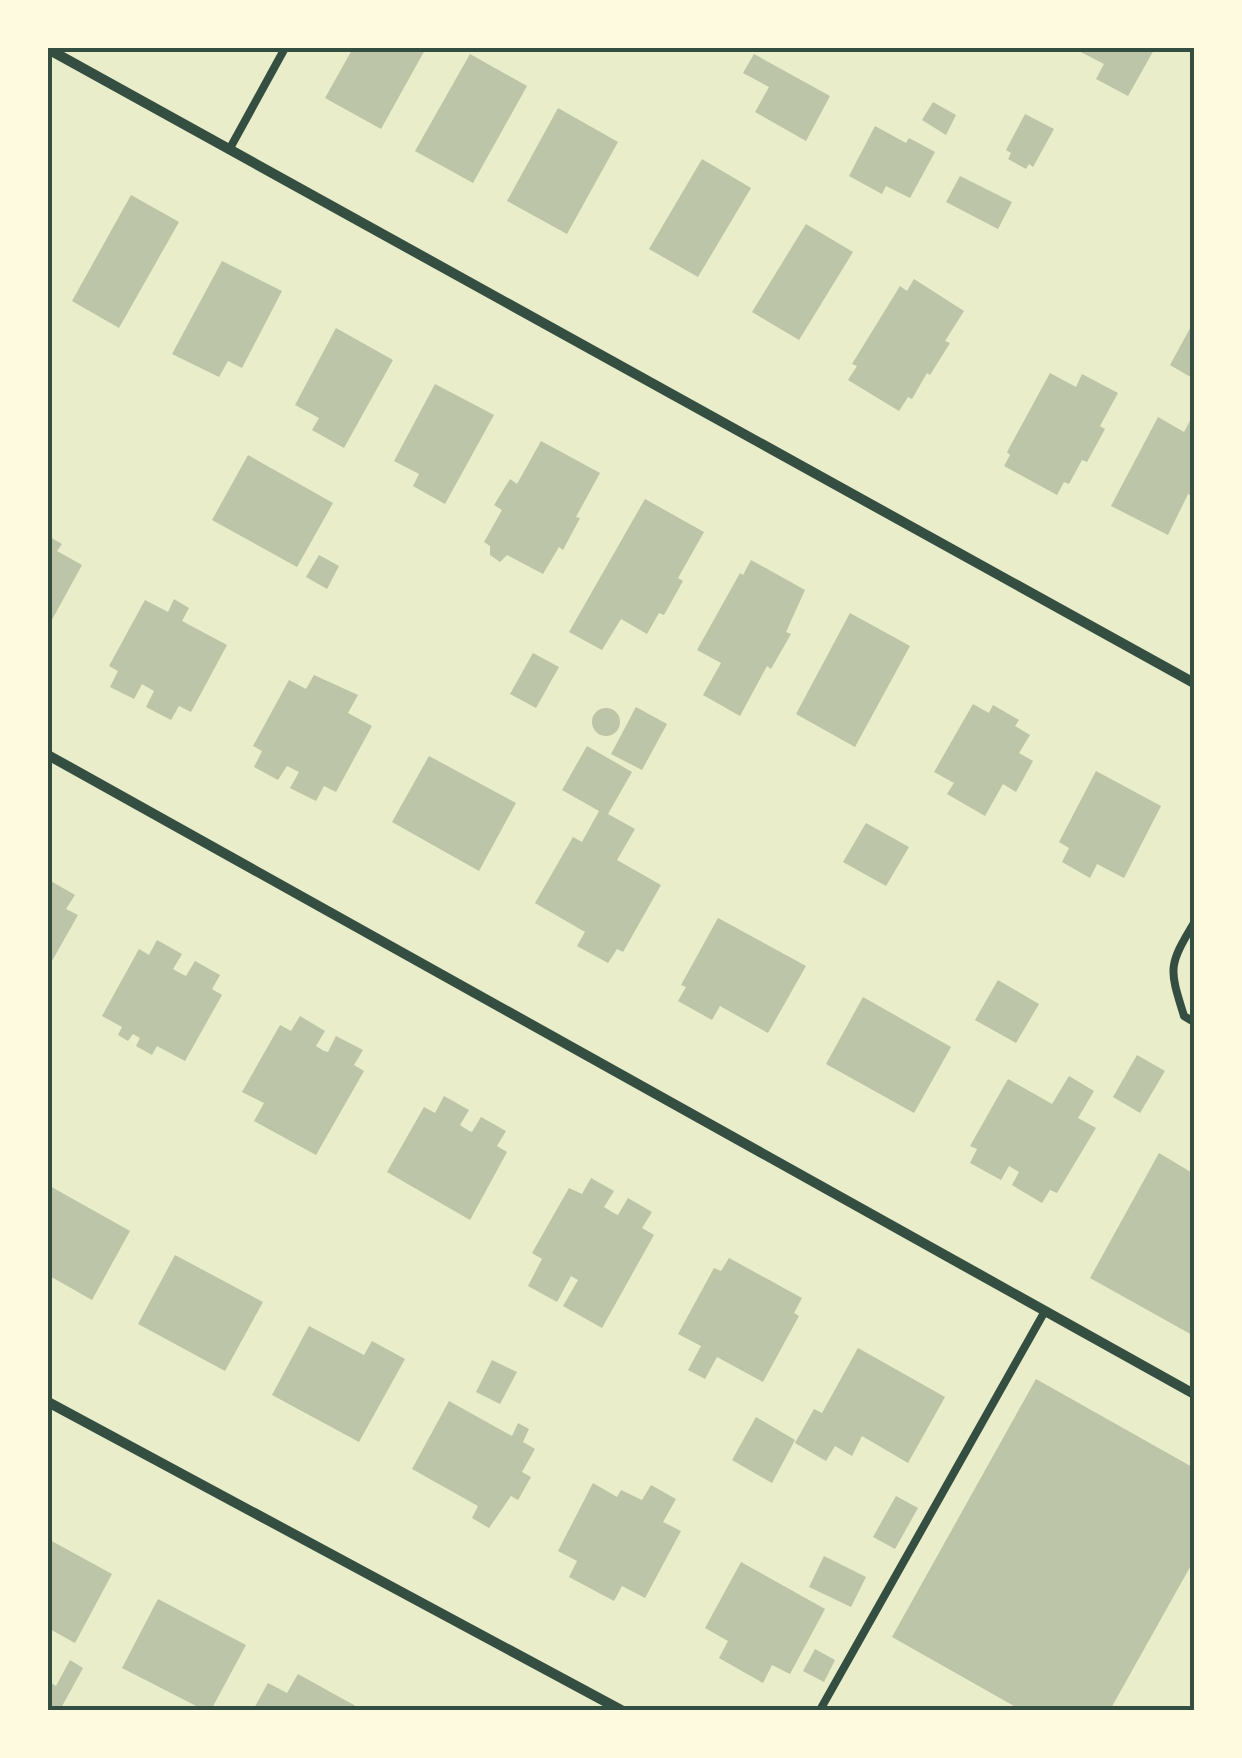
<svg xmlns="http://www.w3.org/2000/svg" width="1242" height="1758" viewBox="0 0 1242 1758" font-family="'Sofia Sans Condensed',sans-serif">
  <rect width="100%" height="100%" fill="#e9edc9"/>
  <g fill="#bcc5a7">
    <polygon points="353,48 426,48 381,129 325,98"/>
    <polygon points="1079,48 1155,48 1128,96 1096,79 1104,64 1077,50"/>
    <polygon points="470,54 527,86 473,183 415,151"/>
    <polygon points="754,54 830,96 806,141 755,112 769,87 743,73"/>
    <polygon points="933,102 956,115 946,135 922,120"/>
    <polygon points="558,108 618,142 567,234 507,201"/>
    <polygon points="1025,114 1054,129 1033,167 1029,164 1026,169 1008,159 1011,153 1006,150"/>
    <polygon points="875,126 906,143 909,138 935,152 910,198 886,186 882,194 849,176"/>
    <polygon points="702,159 751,188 698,277 649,249"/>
    <polygon points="960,176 1012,202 998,229 946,202"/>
    <polygon points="131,195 179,222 119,328 72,301"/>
    <polygon points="806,224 853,252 799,340 752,312"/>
    <polygon points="222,261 282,291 242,368 228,361 219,377 172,354"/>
    <polygon points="914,279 964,311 945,341 950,343 930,375 927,373 912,399 908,397 899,411 848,380 857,366 852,364 900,286 907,291"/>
    <polygon points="1194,321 1194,379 1170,365"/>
    <polygon points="336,328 393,360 344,448 312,430 319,418 295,405"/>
    <polygon points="1050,373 1076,387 1082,374 1118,393 1100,426 1105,429 1087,462 1082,460 1069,484 1064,482 1057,495 1004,466 1010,455 1007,452"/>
    <polygon points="435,384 494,415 445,504 413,486 419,474 394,461"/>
    <polygon points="1158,417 1184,432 1191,419 1194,421 1194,493 1193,497 1188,494 1168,535 1111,506"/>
    <polygon points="541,441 600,473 576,517 580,518 563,550 559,547 543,574 507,555 500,562 490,555 490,546 484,542 502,510 494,505 510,479 517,484"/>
    <polygon points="248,455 333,503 297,567 212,520"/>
    <polygon points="645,499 704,532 678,578 683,581 664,615 659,613 647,634 621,619 602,650 569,632"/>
    <polygon points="48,536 62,544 57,551 82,565 48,627"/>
    <polygon points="319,555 339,566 327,589 306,577"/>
    <polygon points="751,560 805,590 786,632 791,634 771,669 767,666 740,716 703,695 721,663 697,650 740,573 743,575"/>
    <polygon points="174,599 189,608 182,621 227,645 191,712 179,706 171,720 146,707 154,691 142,684 134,699 110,687 118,671 109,666 145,600 168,612"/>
    <polygon points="850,613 910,646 855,747 796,714"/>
    <polygon points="533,653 559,667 536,708 510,694"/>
    <polygon points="314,675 358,695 348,713 372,726 336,792 324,786 316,801 290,788 299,772 287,766 278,780 254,767 262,751 253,746 289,680 306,689"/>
    <polygon points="973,704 989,713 993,705 1019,720 1015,726 1030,735 1019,753 1033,761 1016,792 1003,784 985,816 947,794 954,783 934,772"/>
    <polygon points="636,707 667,724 642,770 611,754"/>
    <circle cx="606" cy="722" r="14"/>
    <polygon points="587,746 632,772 608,814 635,829 617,860 661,885 623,952 617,949 608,963 577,946 585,932 535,903 573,837 582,842 599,811 562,790"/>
    <polygon points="429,756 516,803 479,871 392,822"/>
    <polygon points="1096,771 1161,806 1124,878 1097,864 1090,878 1062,862 1069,848 1059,842"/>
    <polygon points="866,823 909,847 886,886 843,862"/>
    <polygon points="49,880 75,895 66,909 78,915 48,968"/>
    <polygon points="718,918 806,966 768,1033 720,1006 712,1020 678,1001 686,987 681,985"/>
    <polygon points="157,940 182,954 173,969 180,973 186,976 195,961 220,975 212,989 222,995 185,1061 157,1046 152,1055 136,1046 140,1038 133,1034 128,1041 118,1035 122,1027 102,1016 139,949 149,955"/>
    <polygon points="998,980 1039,1004 1016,1043 975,1020"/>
    <polygon points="863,997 951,1047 914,1113 826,1064"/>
    <polygon points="300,1016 325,1031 316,1046 324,1051 328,1052 336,1036 363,1050 354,1065 364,1071 316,1155 254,1121 264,1103 242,1092 280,1025 291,1031"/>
    <polygon points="1137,1055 1165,1071 1140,1113 1113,1097"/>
    <polygon points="1069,1076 1094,1091 1078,1118 1096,1128 1057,1193 1050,1190 1042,1203 1012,1185 1019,1172 1009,1166 1001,1180 970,1163 977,1149 970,1146 1008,1079 1052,1104"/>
    <polygon points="444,1096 469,1110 460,1125 469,1131 472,1132 481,1117 506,1131 497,1146 507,1152 470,1220 387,1172 424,1107 435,1113"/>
    <polygon points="1159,1153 1194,1174 1194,1336 1090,1278"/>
    <polygon points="591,1178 614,1191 604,1207 612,1212 618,1215 628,1198 652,1212 642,1228 654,1235 602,1328 563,1306 578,1280 571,1276 557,1302 528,1286 542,1259 532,1253 569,1188 582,1194"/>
    <polygon points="48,1185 130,1231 92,1300 48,1275"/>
    <polygon points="175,1255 263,1302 225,1371 138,1324"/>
    <polygon points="729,1258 802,1298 794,1313 799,1316 763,1382 717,1357 705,1379 688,1370 701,1346 678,1334 714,1268 721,1271"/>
    <polygon points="309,1326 364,1355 372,1341 405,1359 359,1442 272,1395"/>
    <polygon points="858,1348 945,1397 908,1463 862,1436 852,1456 835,1446 826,1461 795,1443 814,1409 822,1413"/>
    <polygon points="492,1360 517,1372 500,1404 476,1392"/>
    <polygon points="1036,1379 1194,1468 1194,1560 1110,1710 1021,1710 892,1637"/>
    <polygon points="449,1401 512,1436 518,1423 529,1429 523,1442 535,1449 522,1472 531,1477 518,1500 511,1496 489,1528 472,1518 478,1506 412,1469"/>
    <polygon points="756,1417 795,1440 772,1483 732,1460"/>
    <polygon points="593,1483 617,1497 621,1490 642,1500 651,1485 676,1499 663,1522 681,1531 645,1598 622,1586 614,1601 569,1577 577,1561 558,1551"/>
    <polygon points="896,1496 918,1508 895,1549 873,1537"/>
    <polygon points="48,1539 112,1574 75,1643 48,1628"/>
    <polygon points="824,1556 866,1577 851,1607 809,1587"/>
    <polygon points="741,1562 825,1609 790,1674 772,1665 763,1683 719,1658 728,1641 705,1628"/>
    <polygon points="158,1599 246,1645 211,1710 204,1710 122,1668"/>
    <polygon points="815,1649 835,1660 824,1682 803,1671"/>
    <polygon points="70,1660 83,1668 60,1710 52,1710 48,1708 48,1681 56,1686"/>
    <polygon points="298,1674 343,1699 363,1710 253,1710 268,1683 287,1693"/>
  </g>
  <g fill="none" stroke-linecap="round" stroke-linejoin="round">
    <g stroke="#344e41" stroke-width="8">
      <polyline points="229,150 285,48"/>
      <path d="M1194,923C1168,966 1169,968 1184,1016L1194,1022"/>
      <polyline points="820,1710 1045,1311"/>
    </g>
    <g stroke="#344e41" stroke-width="10">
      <polyline points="48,49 1194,683"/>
      <polyline points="48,755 1194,1394"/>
      <polyline points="48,1402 621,1710"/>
    </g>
  </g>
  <rect width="1242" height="1758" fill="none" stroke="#fefae0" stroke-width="100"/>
  <rect x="50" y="50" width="1142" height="1658" fill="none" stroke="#344e41" stroke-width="4"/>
</svg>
